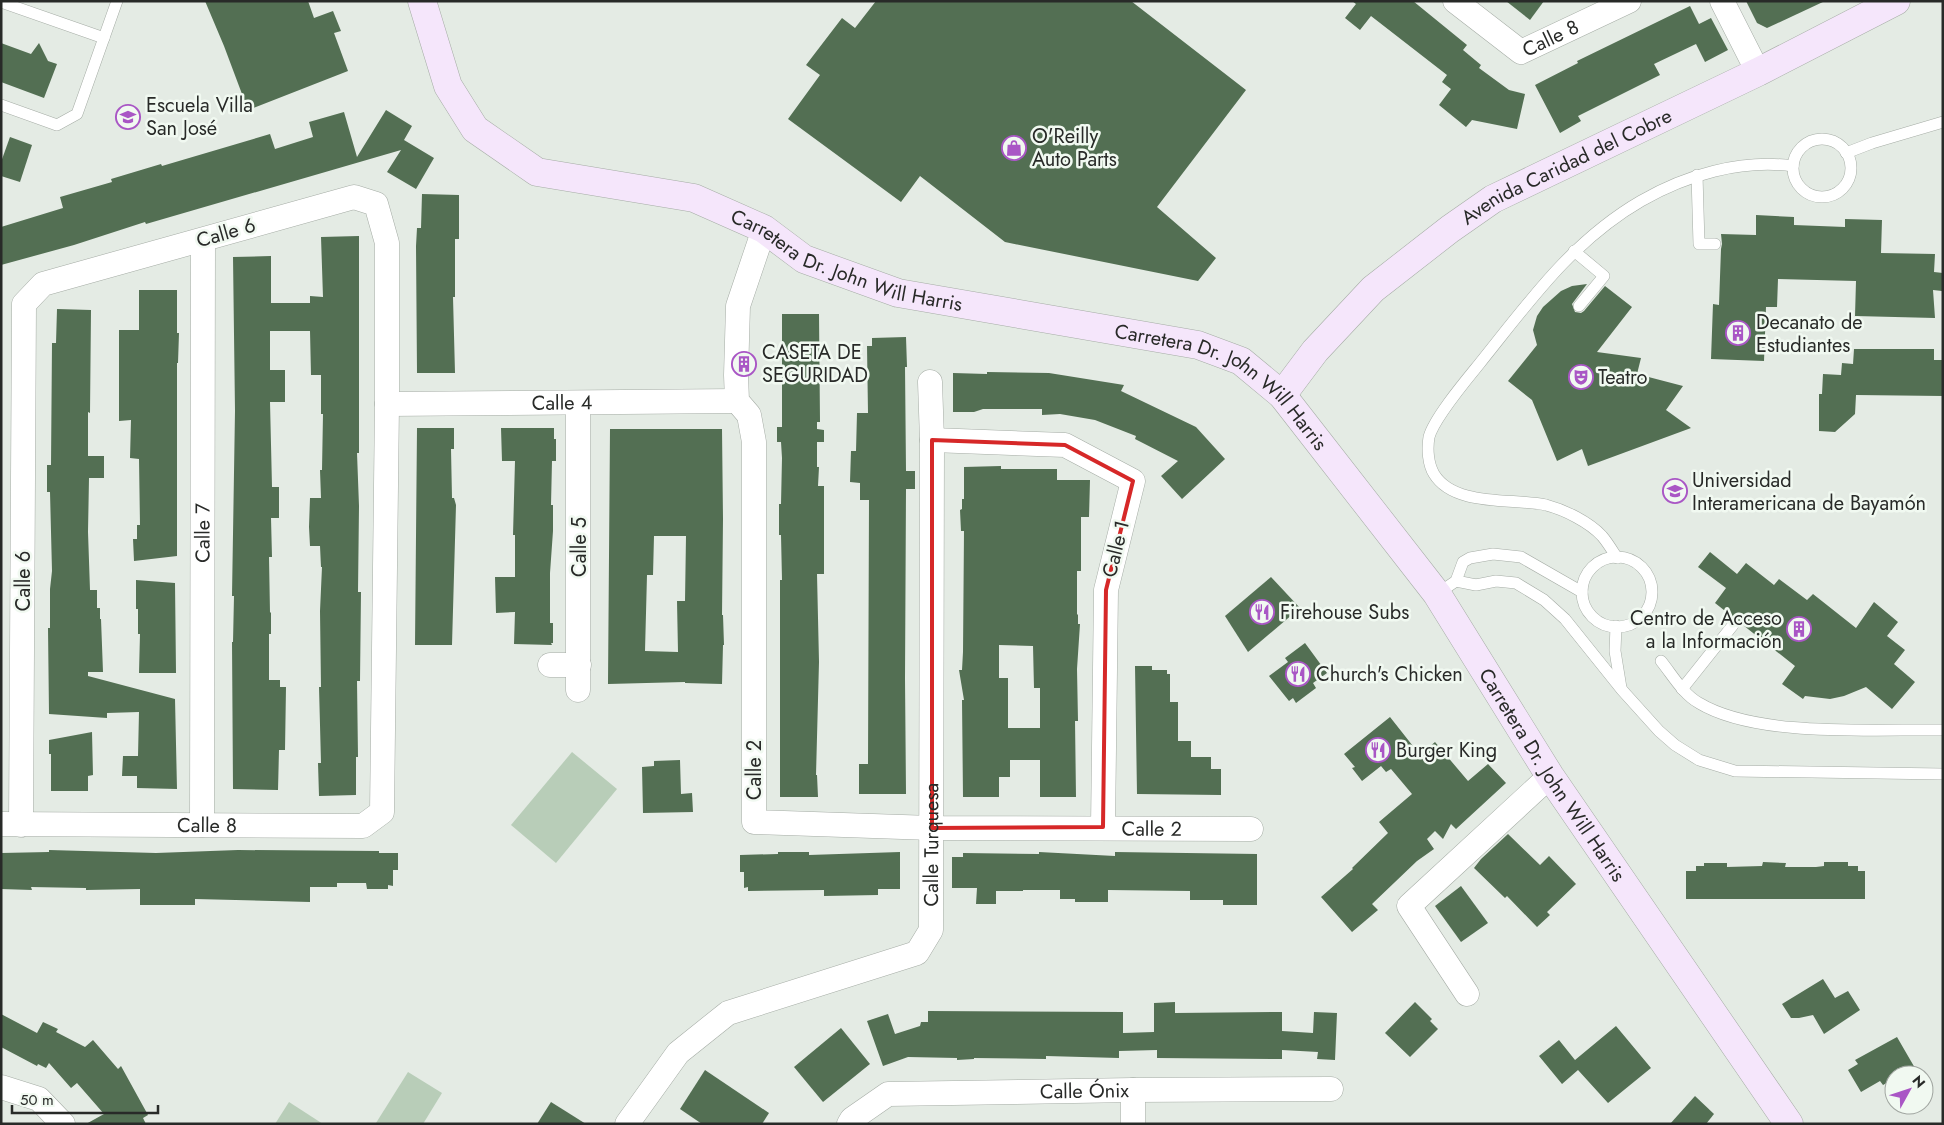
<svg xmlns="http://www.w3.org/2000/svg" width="1944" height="1125" viewBox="0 0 1944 1125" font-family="Jost,sans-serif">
  <rect width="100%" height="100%" fill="#e4ebe4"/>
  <g fill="#b8cdb8">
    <polygon points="572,752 617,789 556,863 511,825"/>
    <polygon points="408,1072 442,1093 423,1124 378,1124 376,1123"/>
    <polygon points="289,1102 323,1124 275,1124"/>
  </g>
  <g fill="#536f53" fill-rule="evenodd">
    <polygon points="205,1 308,1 314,18 333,11 341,31 334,33 348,71 248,110 224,46"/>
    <polygon points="876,1 1131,1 1246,90 1157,207 1216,258 1198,281 1005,242 920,176 901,202 788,119 820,75 806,65 842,18 855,28"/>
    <polygon points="1352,1 1413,1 1467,45 1463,50 1481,65 1479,68 1509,90 1525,94 1517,129 1472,120 1466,127 1439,105 1451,89 1442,82 1447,75 1371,16 1360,30 1345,18 1356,4"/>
    <polygon points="1506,1 1544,1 1530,20"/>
    <polygon points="1746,1 1825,1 1767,28 1757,23"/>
    <polygon points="1690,6 1699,24 1711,18 1728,50 1705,62 1696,44 1654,64 1660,75 1578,116 1581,121 1560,133 1535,85 1578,63 1577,61"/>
    <polygon points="1,43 31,54 39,43 48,61 57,64 44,98 1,82"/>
    <polygon points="386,110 412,126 404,140 434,158 416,189 387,172 401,150 146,224 145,222 74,245 1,265 1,227 63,208 60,197 112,182 111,179 161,164 162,166 270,134 275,149 313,137 309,122 344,112 357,157"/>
    <polygon points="10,137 32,145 20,182 1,176 1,162"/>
    <polygon points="422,194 459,195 459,239 455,239 455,297 453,297 455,373 417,373 416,246 417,228 421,228"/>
    <polygon points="1756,215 1794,217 1794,225 1845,227 1845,219 1882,220 1881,253 1935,254 1934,272 1943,273 1942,291 1933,290 1935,318 1855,316 1856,281 1778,279 1777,307 1766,307 1764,361 1711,359 1713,304 1719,305 1721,249 1722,244 1721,234 1756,235"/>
    <polygon points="359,236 359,453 357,453 359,506 358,592 361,592 360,681 357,681 358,757 356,757 356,795 319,796 318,763 321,763 319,687 321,687 320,611 322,567 321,567 320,546 310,546 309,527 310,498 321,498 320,470 322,470 323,414 321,414 321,375 311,375 310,331 270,331 270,370 285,370 285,402 270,402 272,487 279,487 279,518 271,518 272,557 269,557 270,613 271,612 271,634 269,634 269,680 280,680 280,687 286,687 285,750 279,750 278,790 233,789 232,642 233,642 234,596 232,596 235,411 233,257 271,256 271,303 310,303 310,296 323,297 321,237"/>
    <polygon points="1587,284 1572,304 1575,312 1581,313 1584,311 1605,286 1632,307 1597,352 1641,358 1637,374 1683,386 1666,410 1691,428 1588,466 1582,449 1557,461 1532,400 1508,381 1537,345 1533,330 1537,316 1543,307 1561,291 1572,286"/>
    <polygon points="139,290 177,290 177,333 179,333 178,363 177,363 177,556 134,561 133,539 137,539 137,525 140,525 139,459 130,458 131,420 119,421 119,330 139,330"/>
    <polygon points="57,309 91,310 90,413 88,412 88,456 104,456 104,478 89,478 88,532 90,590 97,590 97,608 100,608 100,619 101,619 103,672 88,672 88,676 175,699 177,789 137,788 137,776 122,776 123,756 138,756 139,712 107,713 107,718 49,714 48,628 50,628 50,589 52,571 50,492 47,492 47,465 51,465 52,343 56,343"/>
    <polygon points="782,314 819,314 820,422 817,422 817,429 824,430 824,442 817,442 817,467 819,467 818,486 824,486 824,574 817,574 819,662 816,775 817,775 818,797 780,797 780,580 782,580 781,535 779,535 779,504 781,504 782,458 781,442 777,442 777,427 782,427"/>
    <polygon points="906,337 907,367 905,367 906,471 915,471 915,489 906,489 905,679 906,794 859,794 859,764 868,764 869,500 860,500 860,483 850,482 851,451 856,451 857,413 868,413 867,346 872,346 872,338"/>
    <polygon points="1854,349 1934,349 1934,360 1943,360 1943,396 1856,395 1855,414 1835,432 1819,431 1819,394 1822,394 1823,374 1841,375 1842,363 1853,364"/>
    <polygon points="987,372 1049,373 1124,385 1121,391 1196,427 1225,459 1182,499 1161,476 1178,461 1135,439 1136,436 1095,420 1060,414 1042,415 1042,409 983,409 974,412 953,412 953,373 987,374"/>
    <polygon points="417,428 454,428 454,449 451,449 452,498 454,498 456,505 452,645 415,645"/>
    <polygon points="501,428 554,428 554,439 556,439 556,461 552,461 551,505 553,505 553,531 550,573 550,623 553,623 553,643 551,643 552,645 514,644 515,612 496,613 495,577 515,577 515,535 513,535 515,461 502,461"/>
    <path d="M610,429H722L723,519L722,615H723L724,645H723L722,684L685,683V682L608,684ZM654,536H686L685,601H677L678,652L645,651L647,575H653Z"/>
    <path d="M1001,466V469H1057V480H1090L1089,517H1081V571H1077V614L1078,615V624H1080L1077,669L1078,721H1075L1076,797H1040V760H1010V777H999V797H963L962,700H964L959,670H962L963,652L964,531H961L960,510L962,509V499H964V467ZM999,645L1033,646L1034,688H1040V728H1008V678H999Z"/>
    <polygon points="1710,552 1737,574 1746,563 1774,585 1779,579 1807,600 1813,594 1856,628 1874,602 1898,622 1887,636 1905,650 1894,664 1915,682 1892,709 1866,687 1844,696 1830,699 1805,696 1803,699 1782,684 1795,666 1715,603 1726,588 1698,567"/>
    <polygon points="1271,577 1300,608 1248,652 1225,616"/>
    <polygon points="136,580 175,583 176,673 139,673 140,634 138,634 138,609 136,609"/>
    <polygon points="1305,643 1327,673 1313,683 1316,688 1296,703 1293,698 1289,701 1269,676 1288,662 1285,658"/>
    <polygon points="1135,666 1152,666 1152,670 1167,670 1167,674 1170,674 1170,702 1178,702 1178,741 1191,741 1191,757 1211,757 1211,769 1221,769 1221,795 1137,794"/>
    <polygon points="1390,717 1420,755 1435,742 1468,781 1488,764 1506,783 1456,829 1451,824 1443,839 1435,831 1427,839 1434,849 1417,861 1372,904 1378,910 1352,932 1321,897 1353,869 1352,868 1388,833 1379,822 1412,794 1391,769 1386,772 1381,766 1362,781 1352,768 1355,767 1344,754"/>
    <polygon points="92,732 93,775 88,776 88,791 51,791 51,754 49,754 49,740"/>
    <polygon points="680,760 681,794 692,793 693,812 643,813 642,767 654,766 654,761"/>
    <polygon points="1508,834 1540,865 1549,856 1576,884 1547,912 1550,915 1537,927 1507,896 1505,898 1474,868 1481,859"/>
    <polygon points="49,850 156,853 238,850 379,851 379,853 398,853 398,870 393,870 393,886 388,885 388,889 367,889 366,883 337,883 337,887 310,887 310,902 195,899 195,905 140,905 140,889 86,890 86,888 31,887 32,890 1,889 1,853 49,852"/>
    <polygon points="778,852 809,852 809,855 900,852 900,889 878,889 878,895 824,896 824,890 748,891 748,887 744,888 744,872 740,872 740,855 778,854"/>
    <polygon points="1039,852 1115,856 1115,852 1257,854 1257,905 1223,905 1223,900 1190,900 1190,891 1108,890 1108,902 1075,902 1075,899 1060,899 1060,890 1023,890 1023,891 996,891 996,904 976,904 977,888 952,888 952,857 963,857 963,853 1039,854"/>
    <polygon points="1763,862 1786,863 1785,867 1816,867 1824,866 1824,862 1848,862 1848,866 1858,866 1858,871 1865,871 1865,899 1686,899 1686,871 1696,871 1696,866 1704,866 1704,863 1727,863 1727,867 1762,866"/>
    <polygon points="1461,886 1488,923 1461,942 1435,906"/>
    <polygon points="1823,979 1835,998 1848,991 1860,1010 1824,1034 1813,1015 1799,1018 1791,1018 1782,1004"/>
    <polygon points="1175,1002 1175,1013 1282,1012 1282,1031 1313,1033 1314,1012 1337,1013 1335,1060 1317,1059 1318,1052 1282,1050 1282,1059 1157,1058 1157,1050 1119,1051 1119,1058 1046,1056 1046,1059 974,1058 974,1059 957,1060 957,1058 908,1057 883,1066 867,1021 888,1014 895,1034 920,1026 921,1022 928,1022 928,1011 1123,1012 1123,1033 1154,1032 1154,1003"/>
    <polygon points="1415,1002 1432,1019 1430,1021 1438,1029 1410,1057 1385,1033"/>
    <polygon points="1,1014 37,1033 43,1022 58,1029 56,1032 85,1047 93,1040 118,1069 121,1066 148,1115 143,1118 146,1124 86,1124 104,1114 77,1083 71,1088 49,1063 46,1068 38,1064 37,1066 1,1047"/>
    <polygon points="1616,1026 1651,1068 1608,1103 1578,1070 1562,1084 1539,1056 1559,1040 1575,1060"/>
    <polygon points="841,1028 870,1064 823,1102 794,1067"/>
    <polygon points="1897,1037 1919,1075 1894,1075 1894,1079 1883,1085 1880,1081 1861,1092 1848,1070 1858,1064 1855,1060"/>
    <polygon points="705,1070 769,1113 762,1124 702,1124 680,1109"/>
    <polygon points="1695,1096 1714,1114 1706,1124 1670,1124"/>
    <polygon points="551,1102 586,1124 537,1124"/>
  </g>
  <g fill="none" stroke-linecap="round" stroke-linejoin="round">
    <defs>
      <g id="lane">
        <polyline points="1,2 104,38"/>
        <polyline points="1,105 57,125 77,114 117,1"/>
        <circle cx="1822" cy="168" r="29"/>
        <polyline points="1846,153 1872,143 1943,122"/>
        <polyline points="1697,175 1699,244 1715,244"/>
        <polyline points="1574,251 1604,276 1579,306"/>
        <circle cx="1617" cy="592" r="35"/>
        <path d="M1617,558C1612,550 1608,543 1602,536C1589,522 1565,510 1546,505C1513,498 1454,507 1434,474C1428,464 1427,449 1429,437C1434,418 1467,379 1480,363C1529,302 1572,241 1641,201C1686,175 1741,159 1793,166"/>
        <polyline points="1456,581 1476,585 1496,581 1516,583 1544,600 1565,619 1622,690 1659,731 1675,745 1699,760 1735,771 1943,774"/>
        <polyline points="1437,594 1456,581 1463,562 1470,558 1493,554 1521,557 1582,592"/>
        <polyline points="1616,626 1615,651 1621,688"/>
        <path d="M1661,661C1673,676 1683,694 1699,703C1757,738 1875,729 1943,730"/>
        <polyline points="1682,689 1733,625"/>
      </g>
      <g id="street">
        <path id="s1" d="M1455,1L1521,52L1629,1"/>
        <polyline points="1722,1 1758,72"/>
        <path id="s2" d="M764,229L738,306L736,375L737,401L749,415L754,442V822L932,828L1251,829"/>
        <path id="s3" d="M387,404L737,401"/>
        <polyline points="932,440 1065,445 1133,481 1106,590 1103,827"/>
        <polyline points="550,665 579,665"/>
        <polyline points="578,690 578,403"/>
        <path id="s4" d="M1,824L363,826L382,812L387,404V243L376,204L354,197L43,284L24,304L21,825"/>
        <path id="s5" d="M202,825L203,240"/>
        <polyline points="1467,994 1409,906 1550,776"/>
        <polyline points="1,1087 39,1099 63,1124"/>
        <polyline points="1133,1090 1133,1124"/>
        <path id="s6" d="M627,1124L678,1053L728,1013L917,953L931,930L932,440L930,382"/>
        <path id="s7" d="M849,1124L852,1119L888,1094L1133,1090L1331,1089"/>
      </g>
      <g id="secondary">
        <path id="s8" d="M422,1L448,86L475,129L537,172L694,198L764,229L804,259L898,293L1198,345L1241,361L1282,395L1437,594L1550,776L1789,1124"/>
        <path id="s9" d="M1282,395L1315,351L1373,289L1450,229L1493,199L1758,72L1896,1"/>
      </g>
    </defs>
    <use href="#lane" stroke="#a5aca5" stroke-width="12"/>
    <use href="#street" stroke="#a5aca5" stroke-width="25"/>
    <use href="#secondary" stroke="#a5aca5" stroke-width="29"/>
    <use href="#lane" stroke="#fff" stroke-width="11"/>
    <use href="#street" stroke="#fff" stroke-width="24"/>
    <use href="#secondary" stroke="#f5e6fb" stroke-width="28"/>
  </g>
  <path fill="none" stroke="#d62828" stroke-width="4" stroke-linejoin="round" d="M932,440L1065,445L1133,481L1106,590L1103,827L932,828Z"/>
  <defs>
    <symbol id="school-ring" viewBox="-11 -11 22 22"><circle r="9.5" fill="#f1f9f1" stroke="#a956c5" stroke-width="1.5"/><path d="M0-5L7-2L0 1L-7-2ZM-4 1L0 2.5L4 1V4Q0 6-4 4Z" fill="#a956c5"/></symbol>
    <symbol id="shop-ring" viewBox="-11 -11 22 22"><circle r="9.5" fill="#f1f9f1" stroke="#a956c5" stroke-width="1.5"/><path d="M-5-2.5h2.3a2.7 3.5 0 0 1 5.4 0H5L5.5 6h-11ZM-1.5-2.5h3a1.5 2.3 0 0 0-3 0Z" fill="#a956c5"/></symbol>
    <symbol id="building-ring" viewBox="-11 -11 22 22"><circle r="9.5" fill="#f1f9f1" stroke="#a956c5" stroke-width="1.5"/><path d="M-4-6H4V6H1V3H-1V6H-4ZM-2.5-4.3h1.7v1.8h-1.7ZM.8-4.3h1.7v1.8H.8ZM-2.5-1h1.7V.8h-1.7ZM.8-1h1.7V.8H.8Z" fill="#a956c5"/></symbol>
    <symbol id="theatre-ring" viewBox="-11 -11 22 22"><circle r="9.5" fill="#f1f9f1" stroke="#a956c5" stroke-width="1.5"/><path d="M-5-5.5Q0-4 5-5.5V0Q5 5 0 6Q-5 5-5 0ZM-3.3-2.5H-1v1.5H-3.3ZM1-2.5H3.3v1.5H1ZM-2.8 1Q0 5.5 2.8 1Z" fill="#a956c5"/></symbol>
    <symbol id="university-ring" viewBox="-11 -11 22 22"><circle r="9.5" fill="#f1f9f1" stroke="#a956c5" stroke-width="1.5"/><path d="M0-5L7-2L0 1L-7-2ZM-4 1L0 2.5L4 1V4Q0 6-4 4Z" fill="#a956c5"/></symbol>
    <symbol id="restaurant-ring" viewBox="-11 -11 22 22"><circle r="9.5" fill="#f1f9f1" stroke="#a956c5" stroke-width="1.5"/><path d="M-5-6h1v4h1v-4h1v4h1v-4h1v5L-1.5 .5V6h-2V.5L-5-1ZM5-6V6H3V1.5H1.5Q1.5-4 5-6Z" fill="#a956c5"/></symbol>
  </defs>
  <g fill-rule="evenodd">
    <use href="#school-ring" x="114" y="103" width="28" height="28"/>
    <use href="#shop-ring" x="1000" y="134" width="28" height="28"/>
    <use href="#building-ring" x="1724" y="319" width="28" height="28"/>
    <use href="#building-ring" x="730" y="350" width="28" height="28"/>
    <use href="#theatre-ring" x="1567" y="363" width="28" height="28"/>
    <use href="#university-ring" x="1661" y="477" width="28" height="28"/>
    <use href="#restaurant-ring" x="1248" y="598" width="28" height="28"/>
    <use href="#building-ring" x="1785" y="615" width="28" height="28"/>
    <use href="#restaurant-ring" x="1284" y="660" width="28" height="28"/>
    <use href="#restaurant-ring" x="1364" y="736" width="28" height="28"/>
  </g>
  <g text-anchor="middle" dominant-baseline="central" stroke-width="5" stroke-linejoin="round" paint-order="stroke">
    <g font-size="20" fill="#282a28" stroke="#f1f9f1">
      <text stroke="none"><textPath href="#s1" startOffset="116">Calle 8</textPath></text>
      <text stroke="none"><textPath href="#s9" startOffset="370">Avenida Caridad del Cobre</textPath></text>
      <text transform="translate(226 233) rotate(-16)">Calle 6</text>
      <text stroke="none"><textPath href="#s8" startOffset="541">Carretera Dr. John Will Harris</textPath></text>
      <text stroke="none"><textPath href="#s8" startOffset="946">Carretera Dr. John Will Harris</textPath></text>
      <text stroke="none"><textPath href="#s3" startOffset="175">Calle 4</textPath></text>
      <text stroke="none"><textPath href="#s5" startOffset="292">Calle 7</textPath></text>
      <text transform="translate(579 547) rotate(-90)">Calle 5</text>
      <text transform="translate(1116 549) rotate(-76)">Calle 1</text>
      <text transform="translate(23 581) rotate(-90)">Calle 6</text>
      <text transform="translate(754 770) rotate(-90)">Calle 2</text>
      <text stroke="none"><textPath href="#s8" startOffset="1471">Carretera Dr. John Will Harris</textPath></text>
      <text stroke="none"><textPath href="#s4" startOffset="206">Calle 8</textPath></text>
      <text stroke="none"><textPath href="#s2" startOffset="1000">Calle 2</textPath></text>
      <text stroke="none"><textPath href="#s6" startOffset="462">Calle Turquesa</textPath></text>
      <text stroke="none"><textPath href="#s7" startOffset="246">Calle Ónix</textPath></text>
    </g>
    <g font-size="20" fill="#282a28" stroke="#f1f9f1" text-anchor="start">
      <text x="146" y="105">Escuela Villa<tspan x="146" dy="23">San José</tspan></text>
      <text x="1032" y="136">O'Reilly<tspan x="1032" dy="23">Auto Parts</tspan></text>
      <text x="1756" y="322">Decanato de<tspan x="1756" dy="23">Estudiantes</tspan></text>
      <text x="762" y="352">CASETA DE<tspan x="762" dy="23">SEGURIDAD</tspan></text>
      <text x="1598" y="377">Teatro</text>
      <text x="1692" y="480">Universidad<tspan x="1692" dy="23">Interamericana de Bayamón</tspan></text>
      <text x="1280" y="612">Firehouse Subs</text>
      <text x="1782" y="618" text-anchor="end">Centro de Acceso<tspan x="1782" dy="23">a la Información</tspan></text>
      <text x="1316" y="674">Church's Chicken</text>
      <text x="1396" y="750">Burger King</text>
    </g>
  </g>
  <rect width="1944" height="1125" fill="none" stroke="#282a28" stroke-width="5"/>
  <g transform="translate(1909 1090) rotate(50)"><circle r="24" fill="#f1f9f1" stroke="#a1a6a1"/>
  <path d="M0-4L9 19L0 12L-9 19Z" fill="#a956c5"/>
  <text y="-8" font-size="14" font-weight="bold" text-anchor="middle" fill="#282a28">N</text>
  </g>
  <path d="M12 1105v8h146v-8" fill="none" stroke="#282a28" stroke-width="2.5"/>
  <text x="20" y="1105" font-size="15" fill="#282a28" stroke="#f1f9f1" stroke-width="4" paint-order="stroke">50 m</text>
</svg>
